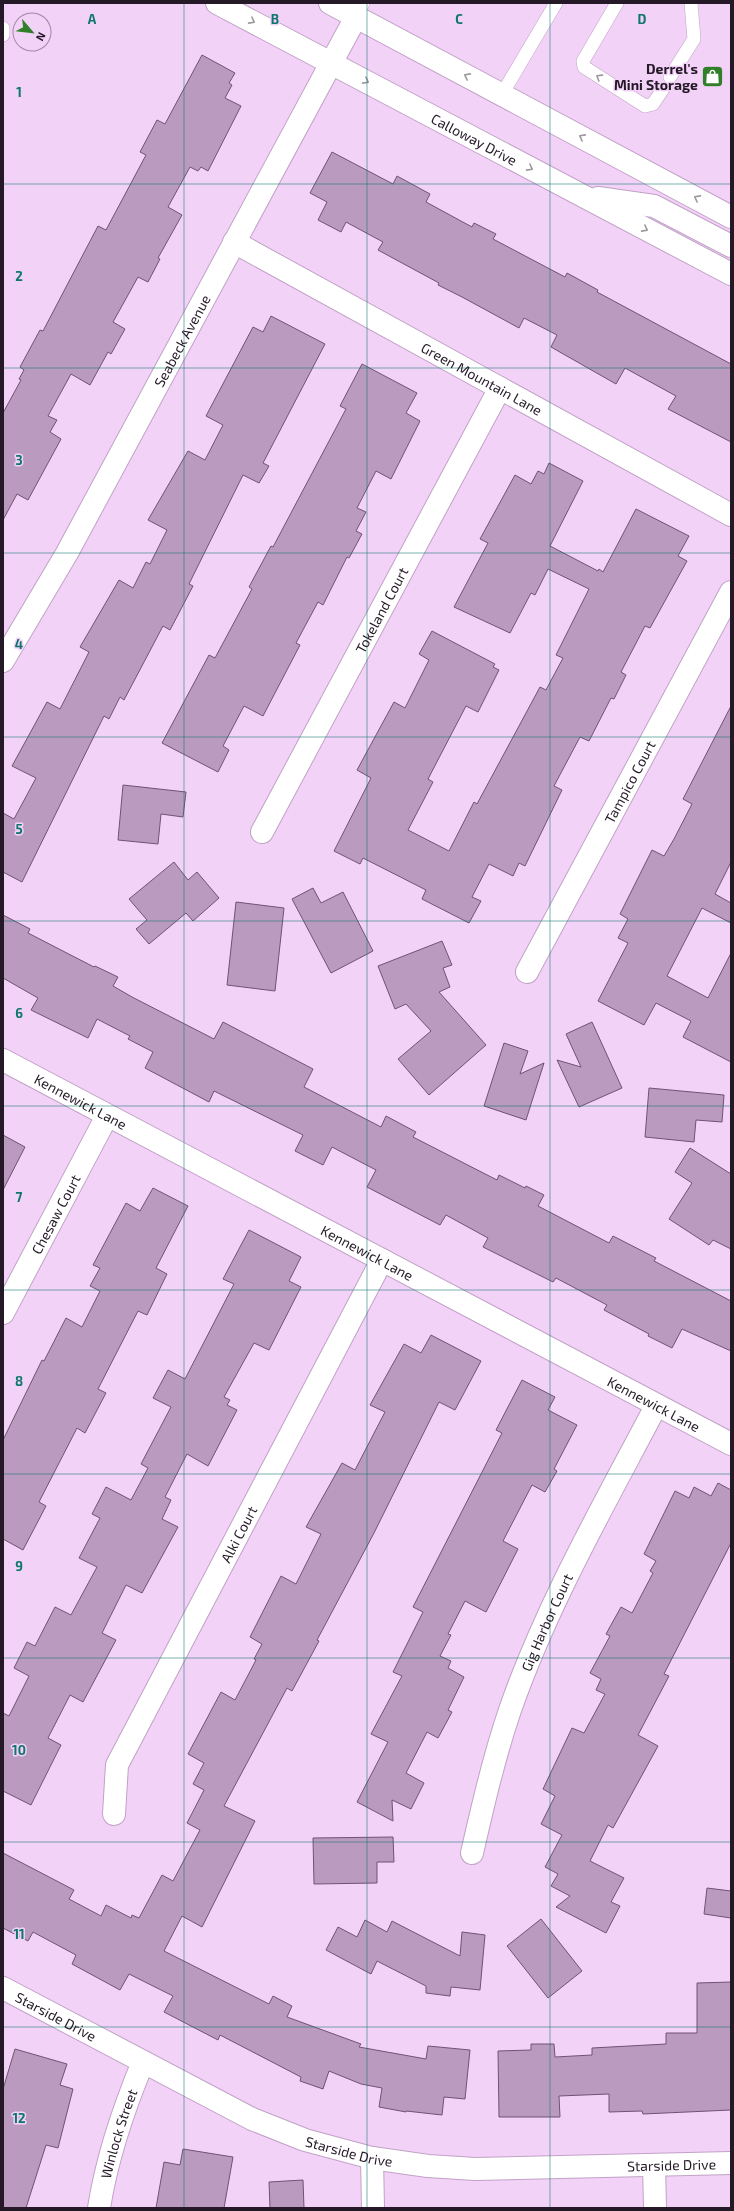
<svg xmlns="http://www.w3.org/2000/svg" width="734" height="2211" viewBox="0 0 734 2211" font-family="'Exo 2',sans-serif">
  <rect width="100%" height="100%" fill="#f3d2f8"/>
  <g fill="#ba9abf" stroke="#705374">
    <polygon points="202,55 235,73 229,83 232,85 225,98 241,106 208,171 201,167 198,171 190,167 168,207 182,215 158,258 160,259 148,282 138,277 113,322 125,329 111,354 108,352 90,385 71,374 48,416 57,420 50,432 61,439 28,500 17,494 3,520 3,413 21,380 19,379 24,370 20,367 40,330 43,331 98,226 106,230 146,155 140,152 157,120 165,124"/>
    <polygon points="332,152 393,184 397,176 430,194 426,202 472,227 474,223 496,234 493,239 565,277 567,273 598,290 597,292 731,364 731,442 668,409 676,396 625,368 616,384 551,347 557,335 524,318 519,328 462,297 438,285 439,283 378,250 383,242 346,222 341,232 318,220 327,202 310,193"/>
    <polygon points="271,316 325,344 263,463 269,466 259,483 243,475 189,584 193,586 170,630 163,626 124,700 120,697 109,719 104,716 22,882 3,872 3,813 14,819 36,778 12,766 47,702 60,709 89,652 80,647 119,580 133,588 146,562 150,564 167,530 148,520 188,451 205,460 223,425 206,416 253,327 263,332"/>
    <polygon points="362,364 417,393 406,413 420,421 391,479 376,471 357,508 366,512 356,531 362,534 349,558 347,557 323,605 318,602 296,643 300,645 263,716 244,706 223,746 229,750 218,772 162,743 209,655 215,658 252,589 249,587 271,546 273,547 346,409 340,406"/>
    <polygon points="549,463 583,481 550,546 598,571 599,569 603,572 636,509 689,536 678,556 687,561 650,628 645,626 621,672 626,675 614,699 611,698 589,741 580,737 554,786 562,790 525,866 519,863 513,876 489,864 472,897 481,901 469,923 422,899 426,890 363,858 360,864 334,851 371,778 357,770 394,702 405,708 429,660 419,654 432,631 495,664 493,667 499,670 478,712 466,706 428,779 433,782 408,830 449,851 474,802 477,804 540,687 546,690 563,658 556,655 589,589 548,569 535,595 531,593 510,633 454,607 488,543 480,539 515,475 531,484 538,471 544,474"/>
    <polygon points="731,706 731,862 715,894 731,903 731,923 702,908 667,976 708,998 731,953 731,1062 683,1037 691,1021 656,1003 644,1025 598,1001 628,943 618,938 628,919 620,914 652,850 664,856 674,839 692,804 683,799"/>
    <polygon points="123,785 186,792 183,817 161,814 158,844 118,840"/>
    <polygon points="174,862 188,880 197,872 219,898 193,921 186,913 149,944 136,929 147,920 129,899"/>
    <polygon points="313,888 321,903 343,892 373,951 331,973 292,899"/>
    <polygon points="236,902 284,908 275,991 227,985"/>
    <polygon points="3,915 30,929 28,933 94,967 95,966 118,977 113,986 132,997 214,1039 223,1022 313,1069 304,1087 381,1127 386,1116 416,1132 413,1137 497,1180 499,1175 525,1188 526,1186 544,1195 538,1206 609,1243 613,1236 656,1258 654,1261 731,1301 731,1351 682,1329 672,1348 648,1336 649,1334 604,1310 607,1305 556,1278 553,1282 483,1247 488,1238 446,1215 440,1225 367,1187 376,1170 332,1147 323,1165 295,1151 303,1135 214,1091 209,1102 145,1068 153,1052 128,1039 130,1036 97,1019 88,1038 31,1010 38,998 3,978"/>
    <polygon points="442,941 452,965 443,968 450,987 439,992 486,1045 429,1095 398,1059 431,1031 406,1004 395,1009 378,966"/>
    <polygon points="592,1022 622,1088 579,1107 557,1060 581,1067 566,1034"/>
    <polygon points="504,1043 528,1051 520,1074 544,1063 526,1120 484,1106"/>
    <polygon points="649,1088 724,1095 722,1122 696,1120 694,1142 645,1137"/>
    <polygon points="3,1135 25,1147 3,1190"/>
    <polygon points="690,1148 731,1174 731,1249 713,1240 709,1245 669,1219 692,1183 675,1172"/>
    <polygon points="153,1188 188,1206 156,1268 167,1274 147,1315 138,1311 98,1389 106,1393 85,1433 77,1428 39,1502 46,1506 23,1550 3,1539 3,1440 42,1360 44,1361 66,1318 82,1327 100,1291 90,1286 100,1268 93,1265 126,1203 140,1211"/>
    <polygon points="249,1230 301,1257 289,1281 301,1287 269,1350 254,1343 224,1397 230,1400 227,1405 237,1410 208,1466 187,1454 165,1497 171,1500 162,1519 178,1527 142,1593 126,1585 102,1633 116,1640 83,1702 70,1695 48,1738 61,1745 31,1805 3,1791 3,1713 9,1716 29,1676 14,1668 27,1642 35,1646 55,1607 71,1615 97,1567 79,1558 100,1518 92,1514 106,1487 131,1500 148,1468 141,1464 171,1407 153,1398 168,1370 185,1379 234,1284 223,1279"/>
    <polygon points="431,1335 481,1361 455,1410 439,1402 374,1533 317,1640 319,1641 292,1691 287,1688 224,1806 255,1821 202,1927 182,1916 164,1951 269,2004 273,1996 292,2006 287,2017 361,2044 359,2047 426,2059 428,2046 470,2050 465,2099 444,2097 442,2115 406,2111 406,2112 379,2107 382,2088 361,2084 329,2071 323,2089 300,2081 301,2077 220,2035 218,2040 164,2012 173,1996 129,1974 120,1990 72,1964 76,1955 33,1932 28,1941 3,1928 3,1853 74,1890 69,1899 101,1916 106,1905 131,1918 132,1915 139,1918 162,1875 173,1881 200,1830 187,1823 204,1790 193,1784 204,1763 188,1754 221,1692 235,1700 256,1660 254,1659 262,1644 250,1637 281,1576 296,1584 321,1534 306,1527 342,1463 355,1470 385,1412 370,1405 404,1344 421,1353"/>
    <polygon points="522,1380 555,1397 548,1410 577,1425 554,1469 557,1471 545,1492 532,1485 503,1541 518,1549 486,1612 465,1601 448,1634 451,1635 440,1656 451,1661 448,1668 464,1677 448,1710 452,1712 438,1738 427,1732 406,1773 424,1783 411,1809 392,1800 393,1821 357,1802 388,1742 371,1734 402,1676 393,1672 423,1612 413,1607 502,1433 496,1430"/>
    <polygon points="718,1483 731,1490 731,1543 664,1674 669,1676 638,1735 658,1746 613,1828 608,1825 590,1861 624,1878 611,1902 620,1906 606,1933 556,1907 570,1896 551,1886 558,1874 545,1867 562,1835 541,1824 555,1796 543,1789 572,1728 584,1733 605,1694 596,1690 601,1679 590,1673 610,1636 606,1634 621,1607 632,1613 653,1573 650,1571 656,1561 644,1554 675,1491 689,1498 694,1487 711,1496"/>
    <polygon points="393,1837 394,1862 377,1862 377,1883 314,1884 313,1838"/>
    <polygon points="707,1888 731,1891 731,1918 704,1914"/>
    <polygon points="541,1919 582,1971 548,1998 507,1946"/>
    <polygon points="365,1920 387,1932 392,1921 460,1956 462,1932 485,1935 480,1990 451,1987 450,1996 426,1993 426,1986 377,1961 371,1974 326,1950 338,1927 357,1937"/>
    <polygon points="731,1982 731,2110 643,2114 642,2111 609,2112 609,2094 559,2096 560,2117 499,2117 498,2051 531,2050 531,2044 554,2044 555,2057 592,2055 592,2048 666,2044 666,2033 697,2033 697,1983"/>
    <polygon points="15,2049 67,2064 60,2085 73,2089 58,2148 46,2145 26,2208 3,2208 3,2089"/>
    <polygon points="183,2149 233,2157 224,2208 156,2208 164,2162 180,2165"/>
    <polygon points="303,2180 304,2208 270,2208 269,2182"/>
  </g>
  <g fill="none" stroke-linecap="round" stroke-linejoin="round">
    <defs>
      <g id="lane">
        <polyline points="617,3 583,61 584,67 645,106 653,104 663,89"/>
        <polyline points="356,17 363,3"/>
        <polyline points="3,28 3,35"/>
        <polyline points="670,77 694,39 691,3"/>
        <polyline points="502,94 556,3"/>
      </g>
      <g id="street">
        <path id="s1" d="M234,242L731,515"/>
        <path id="s2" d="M3,661L67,553L356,17"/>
        <path id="s3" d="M262,832L500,388"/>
        <path id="s4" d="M527,972L731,592"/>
        <path id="s5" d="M3,1060L731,1444"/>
        <path id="s6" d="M3,1313L107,1116"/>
        <path id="s7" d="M114,1814L117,1765L382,1260"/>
        <path id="s8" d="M472,1853C483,1805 494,1757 510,1710C547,1604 604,1505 656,1406"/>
        <path id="s9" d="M3,1988L252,2119L305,2140L372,2158L428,2166L475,2169L731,2163"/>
        <polyline points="372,2158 373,2208"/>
        <polyline points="654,2165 655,2208"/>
        <path id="s10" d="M99,2208C107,2157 123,2110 143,2062"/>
      </g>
      <g id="secondary">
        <path id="s11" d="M217,3L731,274"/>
        <polyline points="330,3 731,217"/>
        <polyline points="598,198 654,206 731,246"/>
      </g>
    </defs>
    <use href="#lane" stroke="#c1a2c6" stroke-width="14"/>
    <use href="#street" stroke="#c1a2c6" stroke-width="24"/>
    <use href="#secondary" stroke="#c1a2c6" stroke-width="24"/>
    <use href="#lane" stroke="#fff" stroke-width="13"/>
    <use href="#street" stroke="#fff" stroke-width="22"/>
    <use href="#secondary" stroke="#fff" stroke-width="22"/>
  </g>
  <defs><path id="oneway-chevron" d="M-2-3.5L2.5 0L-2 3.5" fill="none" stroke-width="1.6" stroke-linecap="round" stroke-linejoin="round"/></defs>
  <g stroke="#9d989e">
    <use href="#oneway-chevron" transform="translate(252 21) rotate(28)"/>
    <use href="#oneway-chevron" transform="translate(467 76) rotate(-152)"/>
    <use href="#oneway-chevron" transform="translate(599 77) rotate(-148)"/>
    <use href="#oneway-chevron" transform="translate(366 81) rotate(28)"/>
    <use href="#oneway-chevron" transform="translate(582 137) rotate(-152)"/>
    <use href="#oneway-chevron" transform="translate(530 168) rotate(28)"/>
    <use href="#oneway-chevron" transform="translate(697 198) rotate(-152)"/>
    <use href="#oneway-chevron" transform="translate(645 229) rotate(28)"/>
  </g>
  <path fill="none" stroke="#0f766e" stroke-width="1" stroke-opacity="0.55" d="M184,3V2208M367,3V2208M550,3V2208M3,184H731M3,368H731M3,553H731M3,737H731M3,921H731M3,1106H731M3,1290H731M3,1474H731M3,1658H731M3,1842H731M3,2027H731"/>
  <defs>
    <symbol id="shop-square" viewBox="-11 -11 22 22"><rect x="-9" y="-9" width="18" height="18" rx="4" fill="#307f29" stroke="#f3d2f8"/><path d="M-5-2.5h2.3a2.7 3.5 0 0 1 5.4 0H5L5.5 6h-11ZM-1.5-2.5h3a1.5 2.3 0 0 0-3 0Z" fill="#fff"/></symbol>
  </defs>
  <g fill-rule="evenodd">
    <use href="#shop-square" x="700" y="64" width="25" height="25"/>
  </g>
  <g text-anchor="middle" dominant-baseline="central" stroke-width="3" stroke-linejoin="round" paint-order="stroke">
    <g font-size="14" font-weight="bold" fill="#251927" stroke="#f3d2f8" text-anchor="end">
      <text x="698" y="68">Derrel's<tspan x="698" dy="16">Mini Storage</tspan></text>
    </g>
    <g font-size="14" fill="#251927" stroke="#f3d2f8">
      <text stroke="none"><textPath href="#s11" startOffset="291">Calloway Drive</textPath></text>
      <text stroke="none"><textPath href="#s2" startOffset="367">Seabeck Avenue</textPath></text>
      <text stroke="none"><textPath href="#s1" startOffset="283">Green Mountain Lane</textPath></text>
      <text stroke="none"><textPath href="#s3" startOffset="252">Tokeland Court</textPath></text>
      <text stroke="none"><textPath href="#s4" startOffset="216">Tampico Court</textPath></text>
      <text stroke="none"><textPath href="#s5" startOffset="88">Kennewick Lane</textPath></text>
      <text stroke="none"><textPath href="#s6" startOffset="112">Chesaw Court</textPath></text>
      <text stroke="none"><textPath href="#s5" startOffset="412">Kennewick Lane</textPath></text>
      <text stroke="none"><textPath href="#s5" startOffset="736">Kennewick Lane</textPath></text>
      <text stroke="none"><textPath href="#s7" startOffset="310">Alki Court</textPath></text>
      <text stroke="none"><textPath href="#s8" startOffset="243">Gig Harbor Court</textPath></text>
      <text stroke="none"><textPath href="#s9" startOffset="60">Starside Drive</textPath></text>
      <text stroke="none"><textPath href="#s10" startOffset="77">Winlock Street</textPath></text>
      <text stroke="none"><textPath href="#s9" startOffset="384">Starside Drive</textPath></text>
      <text stroke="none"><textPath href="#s9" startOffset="708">Starside Drive</textPath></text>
    </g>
  </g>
  <g font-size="13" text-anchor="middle" font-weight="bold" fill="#0f766e" stroke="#f3d2f8" stroke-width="3" stroke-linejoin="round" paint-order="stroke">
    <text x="92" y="24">A</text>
    <text x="275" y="24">B</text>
    <text x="459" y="24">C</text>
    <text x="642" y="24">D</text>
    <text x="19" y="97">1</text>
    <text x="19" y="281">2</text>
    <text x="19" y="465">3</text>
    <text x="19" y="649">4</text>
    <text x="19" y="834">5</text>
    <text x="19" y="1018">6</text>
    <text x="19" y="1202">7</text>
    <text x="19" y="1386">8</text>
    <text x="19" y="1571">9</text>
    <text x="19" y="1755">10</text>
    <text x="19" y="1939">11</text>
    <text x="19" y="2123">12</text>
  </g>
  <rect width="734" height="2211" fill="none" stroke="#251927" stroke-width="8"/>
  <g transform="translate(32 32) rotate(118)"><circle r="19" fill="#f3d2f8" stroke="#a188a4"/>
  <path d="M0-3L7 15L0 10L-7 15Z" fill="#307f29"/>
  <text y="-6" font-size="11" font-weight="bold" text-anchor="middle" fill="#251927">N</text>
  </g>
</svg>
